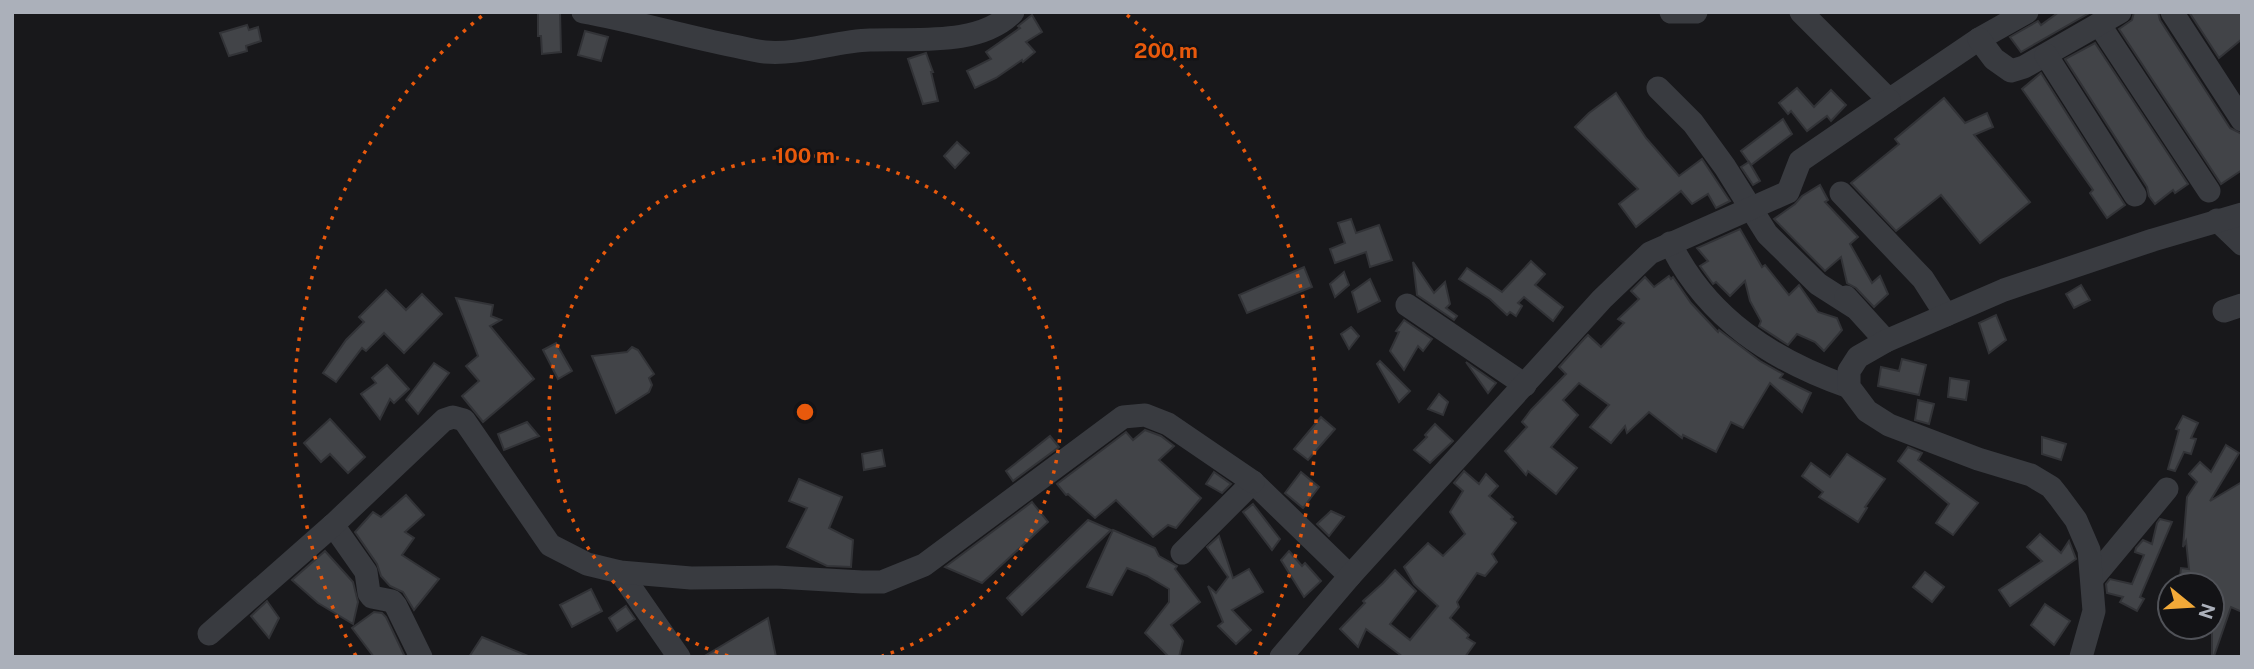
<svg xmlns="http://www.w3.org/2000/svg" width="2254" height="669" viewBox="0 0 2254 669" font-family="'Public Sans',sans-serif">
  <rect width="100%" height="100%" fill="#18181b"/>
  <g fill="#424448" stroke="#323337" stroke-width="2">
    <polygon points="538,12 560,12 561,52 542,54 541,36 538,36"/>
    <polygon points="2059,12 2091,12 2021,52 2010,37 2038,21 2041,25"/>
    <polygon points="2134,12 2158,12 2160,20 2230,128 2242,134 2242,170 2221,184 2119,29 2132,20"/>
    <polygon points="2189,12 2242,12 2242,39 2219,58"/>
    <polygon points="1032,15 1042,32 1026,42 1035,52 1023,62 1022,60 996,78 975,88 967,71 991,59 986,52 1020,28 1018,26"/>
    <polygon points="247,25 249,30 258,27 261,41 246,46 247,51 229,56 220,33"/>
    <polygon points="585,31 608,37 601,61 578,55"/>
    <polygon points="2095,43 2188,184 2175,193 2173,190 2155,204 2149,196 2147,187 2065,59"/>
    <polygon points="926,53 933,72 931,72 938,101 923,104 908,59"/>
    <polygon points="2041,73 2125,205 2107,218 2090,193 2093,190 2022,89"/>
    <polygon points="1797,88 1814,107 1831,90 1846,105 1831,121 1827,116 1807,131 1791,111 1788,114 1779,103"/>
    <polygon points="1616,93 1646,138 1679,176 1702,159 1730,201 1716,208 1708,194 1692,204 1681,191 1636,227 1619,204 1638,189 1575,127 1589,113"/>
    <polygon points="1944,98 1965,123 1987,113 1993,127 1974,135 2030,202 1980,243 1941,195 1896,231 1851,183 1899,144 1895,139"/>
    <polygon points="1783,119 1792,134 1751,165 1741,151"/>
    <polygon points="957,142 969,153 955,168 944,156"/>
    <polygon points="1749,162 1760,181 1753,185 1741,167"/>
    <polygon points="1820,185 1828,200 1825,202 1858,237 1850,244 1872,283 1880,276 1888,294 1874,307 1856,288 1847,283 1841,257 1825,271 1774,219 1795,204 1802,196"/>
    <polygon points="1351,219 1356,233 1379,225 1392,260 1370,267 1366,252 1335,263 1330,249 1345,243 1338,223"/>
    <polygon points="1740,229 1762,267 1765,265 1789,295 1799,285 1818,312 1837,318 1842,330 1824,351 1815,342 1797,334 1788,345 1759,326 1761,321 1750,301 1745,281 1730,296 1716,282 1713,284 1700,266 1708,261 1697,248"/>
    <polygon points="1531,261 1545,274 1535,285 1563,307 1553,321 1524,297 1518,303 1522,306 1516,316 1510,312 1507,315 1490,299 1459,279 1467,268 1502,292"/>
    <polygon points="1413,262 1434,293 1445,282 1450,304 1446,308 1457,316 1454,320 1417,295"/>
    <polygon points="1304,267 1312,287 1247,313 1239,295"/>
    <polygon points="1344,272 1349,285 1335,297 1330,284"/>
    <polygon points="1669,276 1671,279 1673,277 1691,303 1718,332 1719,330 1760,361 1783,374 1780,378 1811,393 1802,412 1770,383 1743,428 1731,422 1716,452 1683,435 1682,438 1649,412 1627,433 1625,426 1611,443 1590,427 1609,405 1579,383 1563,400 1578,415 1551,447 1577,468 1556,494 1528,471 1526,475 1505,451 1527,427 1522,422 1531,410 1566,374 1559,367 1584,339 1588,335 1601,347 1624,323 1618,319 1639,299 1631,291 1645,277 1654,287"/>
    <polygon points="1370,279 1380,301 1358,312 1352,292"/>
    <polygon points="2081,285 2090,300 2074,308 2066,294"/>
    <polygon points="386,290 406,310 422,294 442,314 404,353 384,333 366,351 362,348 336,382 323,373 346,340 364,322 359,317"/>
    <polygon points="456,298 493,305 491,316 501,320 490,326 534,379 483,422 462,396 479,381 466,366 478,356"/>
    <polygon points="1996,315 2006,340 1989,353 1979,323"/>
    <polygon points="1404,320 1432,339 1423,351 1418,346 1404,370 1390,351 1399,332 1396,331"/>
    <polygon points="1351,327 1359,336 1349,349 1341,334"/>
    <polygon points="556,343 572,371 558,379 543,350"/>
    <polygon points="632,347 638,350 654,374 649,378 652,385 649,392 616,413 592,356 627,352"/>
    <polygon points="1902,359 1926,365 1919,395 1878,386 1881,367 1899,371"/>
    <polygon points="1380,361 1410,391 1399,402 1377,364"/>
    <polygon points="1466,362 1496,383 1488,393"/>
    <polygon points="434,363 449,373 418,414 406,400"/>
    <polygon points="387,365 409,389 394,403 390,399 380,419 361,394 376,383 372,378"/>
    <polygon points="1950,378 1969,381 1966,400 1948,397"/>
    <polygon points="1439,394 1448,402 1443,415 1428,409"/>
    <polygon points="1918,400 1934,404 1929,424 1915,420"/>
    <polygon points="2183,416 2198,423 2191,438 2196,439 2191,454 2184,452 2175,471 2168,469 2179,430 2176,429"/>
    <polygon points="1321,417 1335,429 1308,460 1294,449"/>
    <polygon points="330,419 365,457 348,473 330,454 321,462 304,443"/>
    <polygon points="527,422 539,436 504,450 498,434"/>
    <polygon points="1435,424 1453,441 1430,463 1414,450 1427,437 1425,435"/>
    <polygon points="1145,430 1161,436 1174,446 1159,460 1201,498 1176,528 1168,525 1153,537 1116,500 1095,518 1068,494 1066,495 1057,484 1126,432 1133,440"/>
    <polygon points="1050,436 1059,447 1013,481 1006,471"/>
    <polygon points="2042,437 2066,444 2061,460 2042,454"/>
    <polygon points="2226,445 2239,453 2210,501 2242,482 2242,612 2231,607 2214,656 2212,655 2212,585 2179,585 2181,568 2189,569 2186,541 2183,547 2187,497 2197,482 2189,474 2200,462 2211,472"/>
    <polygon points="1908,447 1922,453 1918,460 1978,503 1953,535 1936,523 1949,504 1898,461"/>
    <polygon points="882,450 885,466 864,470 862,454"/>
    <polygon points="1847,454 1885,479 1865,507 1867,508 1858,522 1819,497 1823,492 1802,476 1811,463 1830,477"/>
    <polygon points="1464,471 1479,484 1486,474 1498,486 1489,496 1513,517 1511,519 1516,523 1492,554 1497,562 1485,576 1477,573 1457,602 1459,607 1450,618 1469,635 1467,638 1475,643 1465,657 1403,657 1366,629 1358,647 1340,629 1365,603 1363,601 1383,583 1395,570 1416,591 1390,624 1410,640 1438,606 1414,584 1404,567 1428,543 1443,556 1465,534 1450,512 1463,491 1454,483"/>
    <polygon points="1214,472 1231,484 1222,493 1206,484"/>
    <polygon points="1301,472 1319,487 1303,508 1285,493"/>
    <polygon points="799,479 842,497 829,528 853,540 851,567 827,566 787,547 807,508 789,501"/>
    <polygon points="406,495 424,515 405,532 414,538 402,555 439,579 414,610 403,592 390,586 381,576 377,564 355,532 373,512 381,517"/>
    <polygon points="1032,502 1048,522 982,583 945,567"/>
    <polygon points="1253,504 1280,539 1272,550 1243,512"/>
    <polygon points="1331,511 1344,517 1329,536 1317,524"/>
    <polygon points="2160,519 2172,522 2140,597 2144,599 2137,611 2120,602 2123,597 2107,593 2106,584 2110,579 2132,584 2144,555 2135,552 2136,548 2143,540 2152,544 2157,523"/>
    <polygon points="1088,520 1111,530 1022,615 1007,598"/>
    <polygon points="1113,530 1155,548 1159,556 1177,566 1175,569 1200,602 1171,625 1183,641 1179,657 1169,657 1145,633 1169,602 1169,589 1147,576 1127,568 1112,595 1087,587"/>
    <polygon points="2040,534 2061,553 2069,541 2076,559 2010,606 1999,590 2042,561 2027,547"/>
    <polygon points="1219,536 1233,578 1249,569 1263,592 1232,610 1251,630 1236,644 1218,626 1223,622 1208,586 1216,593 1228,577 1207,547"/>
    <polygon points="325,551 353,582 358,602 353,624 318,603 292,580"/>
    <polygon points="1289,551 1302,566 1305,563 1321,581 1304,597 1281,560"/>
    <polygon points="1925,572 1944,587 1932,602 1913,587"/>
    <polygon points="591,589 602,611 572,627 560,605"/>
    <polygon points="267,601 279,618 269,638 251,616"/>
    <polygon points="2045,604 2070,621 2054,645 2031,625"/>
    <polygon points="626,606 635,619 617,631 609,618"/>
    <polygon points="374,612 382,613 386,617 405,657 374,657 352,628"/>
    <polygon points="768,618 776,657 703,657"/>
    <polygon points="482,637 528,656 528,657 469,657"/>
  </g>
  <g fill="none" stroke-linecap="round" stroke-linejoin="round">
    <g stroke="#393b40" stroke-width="23">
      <path d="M583,12C634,21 683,36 734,46C744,48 755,51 765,52C801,55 835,41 870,40C913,38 980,47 1013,12"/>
      <polyline points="1671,12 1696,12"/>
      <polyline points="1801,12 1889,100 1979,39 2027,12"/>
      <polyline points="2172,12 2242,120"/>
      <polyline points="2099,24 2209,191"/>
      <polyline points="1979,39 1994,59 2011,71 2024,67 2120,12"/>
      <polyline points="2046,55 2135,195"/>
      <polyline points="1658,88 1693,123 1725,167 1767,234 1818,284 1854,307"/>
      <polyline points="1841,193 1923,279 1946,315"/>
      <polyline points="2217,220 2242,244"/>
      <path d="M1670,243C1707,318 1772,360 1849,387"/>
      <polyline points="1846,297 1886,341"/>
      <polyline points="1407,305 1525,385"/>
      <polyline points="2224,311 2242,305"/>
      <polyline points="333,525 366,572 369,593 372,597 392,601 396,606 421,657"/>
      <polyline points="1182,553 1253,482 1350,576"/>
      <polyline points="620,572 679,657"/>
      <polyline points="2093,578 2167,489"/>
      <polyline points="209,634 333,525 444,420 453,417 464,420 550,545 587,564 620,572 691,578 776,577 862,582 882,582 924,565 1123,417 1145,415 1168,424 1253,482"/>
      <polyline points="1281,657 1350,576 1602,299 1650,253 1788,192 1800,161 1889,100"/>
      <polyline points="2081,657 2094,611 2089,550 2076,520 2059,497 2051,487 2031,475 1978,459 1889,425 1867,411 1849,387 1849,371 1858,357 1886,341 2004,290 2153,240 2242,214"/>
    </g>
  </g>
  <g fill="none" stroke="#e8590c" stroke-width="3.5" stroke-dasharray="3.5 7">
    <path d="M728 656A256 256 0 1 1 882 656"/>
    <path d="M356 656A511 511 0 0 1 483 15M1127 15A511 511 0 0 1 1254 656"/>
  </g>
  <circle cx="805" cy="412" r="10" fill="#e8590c" stroke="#131316" stroke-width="3.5"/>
  <g font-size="21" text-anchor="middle" font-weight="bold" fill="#e8590c" stroke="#131316" stroke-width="5" stroke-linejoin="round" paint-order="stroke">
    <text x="1166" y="58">200 m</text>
    <text x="805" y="163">100 m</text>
  </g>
  <rect width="2254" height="669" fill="none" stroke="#abb0ba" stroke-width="28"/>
  <g transform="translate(2191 606) rotate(108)"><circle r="33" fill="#131316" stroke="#505258" stroke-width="2"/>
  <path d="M0-5L12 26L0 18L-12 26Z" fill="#f2a938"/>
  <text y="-10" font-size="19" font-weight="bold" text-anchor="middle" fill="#abb0ba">N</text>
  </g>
</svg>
